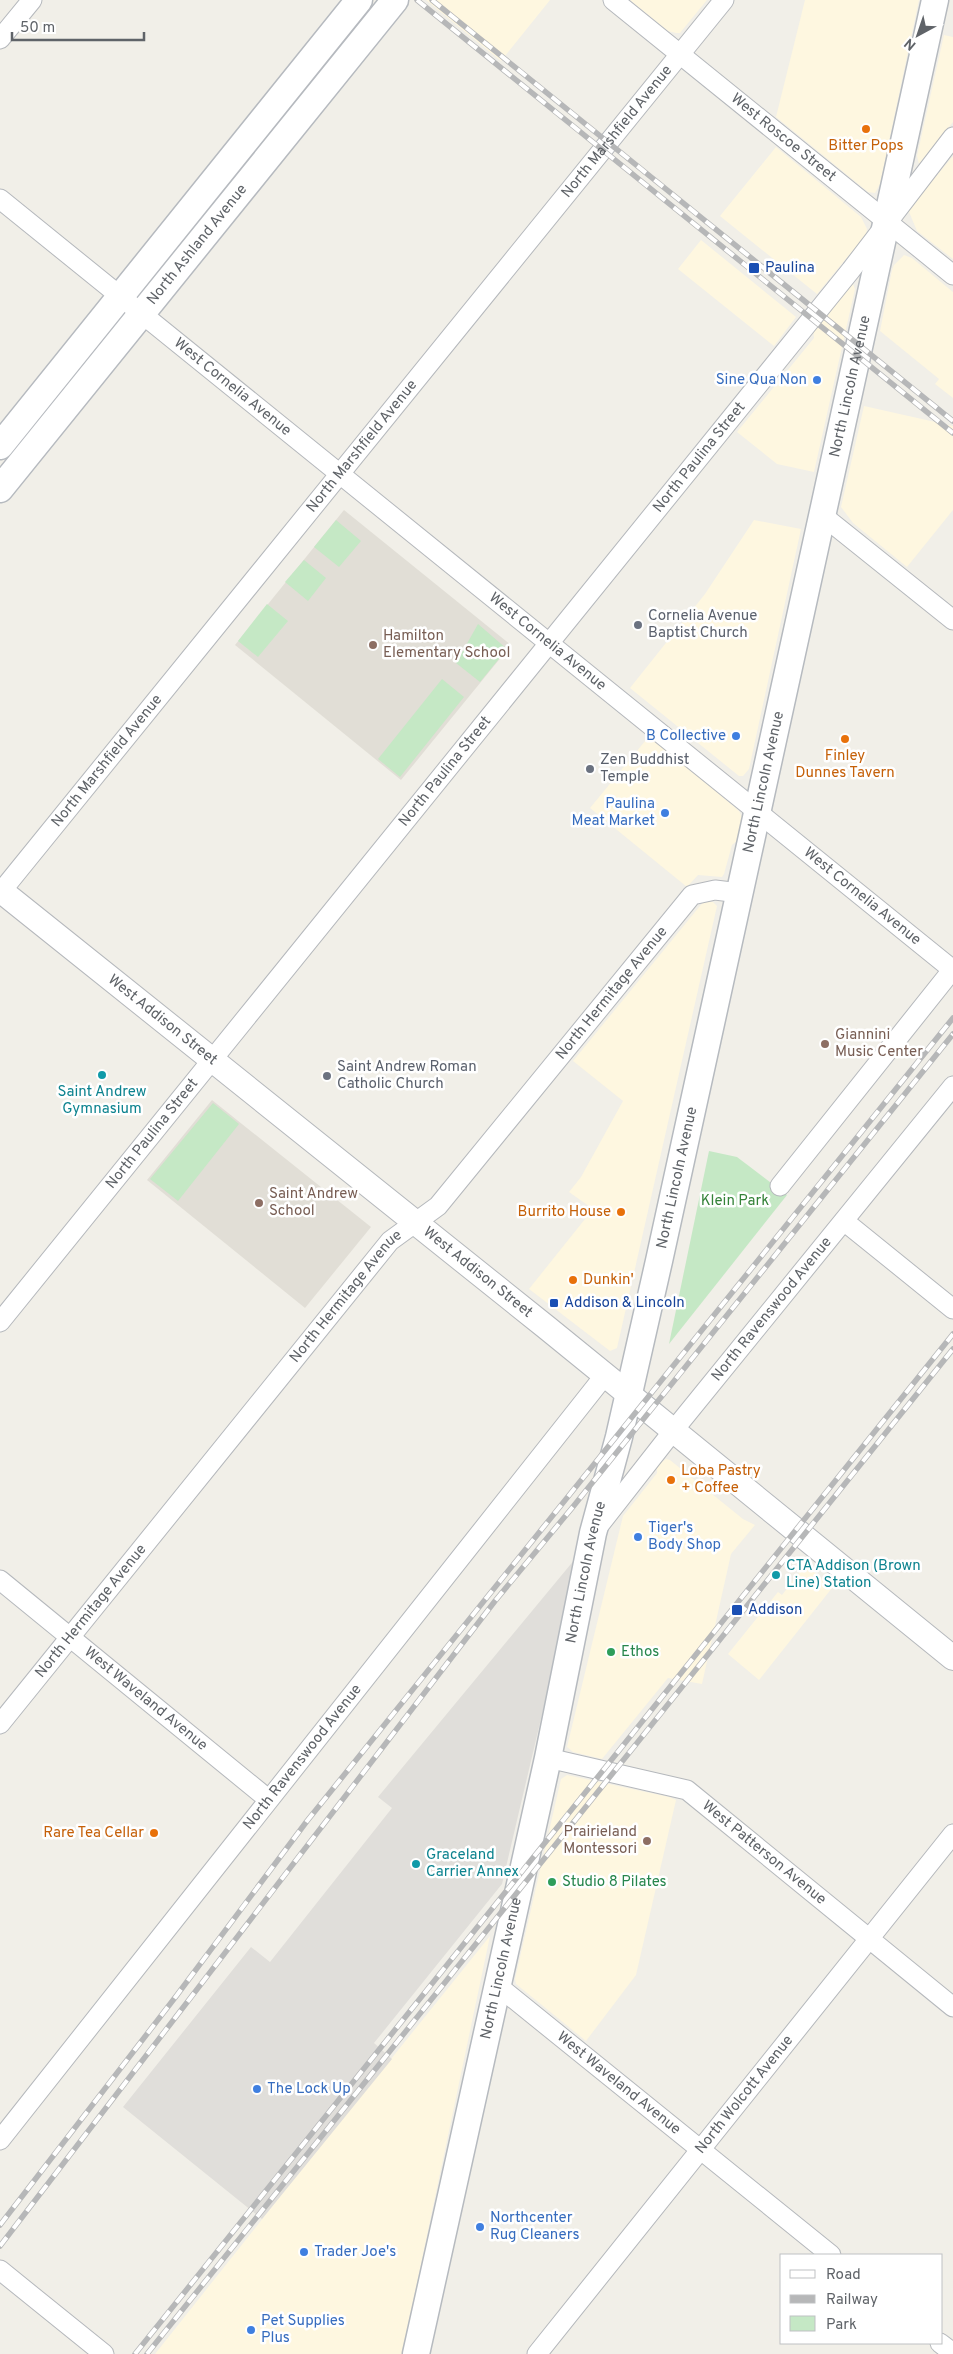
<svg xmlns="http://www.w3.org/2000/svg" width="953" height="2354" viewBox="0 0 953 2354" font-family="Overpass,sans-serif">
  <rect width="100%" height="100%" fill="#f1efe8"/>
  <g fill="#fef7e0">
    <polygon points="426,0 550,0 501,61"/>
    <polygon points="630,0 707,0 680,33 676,33 668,31"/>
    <polygon points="805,0 919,0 880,184 875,193 868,192 776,117"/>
    <polygon points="944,35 953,37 953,122 919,164 917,156"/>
    <polygon points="776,147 861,217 867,229 864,245 849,255 817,294 720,216"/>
    <polygon points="953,156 953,259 917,231 907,207 916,189 927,187"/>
    <polygon points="701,240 796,317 774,346 678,269"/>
    <polygon points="904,255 912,258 953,292 953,398 935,384 939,379 880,331 892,270 894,265"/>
    <polygon points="849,284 853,284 855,289 814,472 777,464 737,432 814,338 813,329"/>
    <polygon points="864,406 953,426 953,510 907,567 853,523 841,507"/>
    <polygon points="754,520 801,529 749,769 743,776 739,776 630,688 705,594"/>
    <polygon points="650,735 739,811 742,817 737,841 732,845 724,874 722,877 698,875 687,887 590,808"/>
    <polygon points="704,901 713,902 717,906 617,1348 610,1351 529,1289 593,1209 569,1192 581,1177 623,1101 573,1061"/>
    <polygon points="666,1459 670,1460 743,1519 755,1525 731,1554 702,1684 668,1678 602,1759 573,1752 567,1747 623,1516 657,1473 657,1465"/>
    <polygon points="806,1564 832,1588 759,1680 728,1654 778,1592 782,1595"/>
    <polygon points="567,1775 669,1797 676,1800 636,1975 586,2041 516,1984 515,1979 561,1779"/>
    <polygon points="490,1936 402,2354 155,2354 275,2203"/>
  </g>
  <polygon fill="#e0deda" points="580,1553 502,1884 374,2043 392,2059 262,2219 123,2107 251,1947 270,1962 392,1808 378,1797"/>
  <g fill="#e1ded6">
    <polygon points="344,510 511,645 401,780 235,645"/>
    <polygon points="212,1100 371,1227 305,1308 147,1180"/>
  </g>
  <g fill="#c5e8c5">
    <polygon points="336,520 361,541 339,567 314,547"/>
    <polygon points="304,560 326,578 308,601 285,582"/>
    <polygon points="267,604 288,621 258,657 238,641"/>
    <polygon points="478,624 507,649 480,682 456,663"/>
    <polygon points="442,679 464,697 400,777 378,759"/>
    <polygon points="213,1103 239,1124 178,1201 150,1179"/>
    <polygon points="709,1151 737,1157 787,1195 669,1344"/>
  </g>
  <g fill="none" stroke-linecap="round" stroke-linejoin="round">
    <defs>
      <g id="minor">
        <path id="s1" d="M613,0L953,275"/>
        <polyline points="0,39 32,0"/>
        <path id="s2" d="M0,199L953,970"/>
        <polyline points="822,515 953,620"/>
        <path id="s3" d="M0,893L724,0"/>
        <polyline points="780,1186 953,969"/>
        <polyline points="844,1221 953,1309"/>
        <path id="s4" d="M0,1322L851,270L953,137"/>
        <path id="s5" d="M597,1528L673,1431L953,1086"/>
        <path id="s6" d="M0,1580L268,1799"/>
        <path id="s7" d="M0,1724L390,1241L438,1206L692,895L715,890L740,893"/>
        <path id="s8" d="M548,1758L687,1790L953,2007"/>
        <path id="s9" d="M498,1986L831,2255"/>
        <path id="s10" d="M0,2140L605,1375"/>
        <polyline points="0,2270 104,2354"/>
        <polyline points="940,2343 953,2353"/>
        <path id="s11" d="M537,2354L953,1834"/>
      </g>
      <g id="tertiary">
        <path id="s12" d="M0,890L546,1327L953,1658"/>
      </g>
      <g id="secondary">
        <polyline points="0,446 359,0"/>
        <path id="s13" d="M0,489L395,0"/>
        <path id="s14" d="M416,2354L548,1758L593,1533L619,1437L659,1261L935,0"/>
      </g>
    </defs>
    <use href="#minor" stroke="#b5b8bc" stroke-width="21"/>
    <use href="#tertiary" stroke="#b5b8bc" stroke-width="26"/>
    <use href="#secondary" stroke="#b6babf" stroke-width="29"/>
    <use href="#minor" stroke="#fff" stroke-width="19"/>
    <use href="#tertiary" stroke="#fff" stroke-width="24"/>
    <use href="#secondary" stroke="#fff" stroke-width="26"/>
    <defs>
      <g id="rail">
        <polyline points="417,0 953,433"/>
        <polyline points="432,0 953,421"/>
        <polyline points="0,2225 177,1995 307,1821 953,1018"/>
        <polyline points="0,2246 495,1601 572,1508 953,1034"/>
        <polyline points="135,2354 953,1334"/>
        <polyline points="147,2354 953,1349"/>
      </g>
    </defs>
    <use href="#rail" stroke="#b6b7b8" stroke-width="5.5"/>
    <use href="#rail" stroke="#fff" stroke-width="4" stroke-dasharray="11" stroke-linecap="butt"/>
  </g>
  <g fill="#e8710a" stroke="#fff" stroke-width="2">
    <circle cx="866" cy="129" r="5"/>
    <circle cx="845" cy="739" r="5"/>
    <circle cx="621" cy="1212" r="5"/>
    <circle cx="573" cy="1280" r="5"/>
    <circle cx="671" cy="1480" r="5"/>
    <circle cx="154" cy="1833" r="5"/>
  </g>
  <g fill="#1a4fb4" stroke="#fff" stroke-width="2">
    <rect x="748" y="262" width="12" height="12" rx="2.5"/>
    <rect x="549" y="1298" width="10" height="10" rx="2.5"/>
    <rect x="731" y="1604" width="12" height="12" rx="2.5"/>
  </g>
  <g fill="#3f7fe0" stroke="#fff" stroke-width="2">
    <circle cx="817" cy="380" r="5"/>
    <circle cx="736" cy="736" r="5"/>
    <circle cx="665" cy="813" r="5"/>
    <circle cx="638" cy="1537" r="5"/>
    <circle cx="257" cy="2089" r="5"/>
    <circle cx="480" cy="2227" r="5"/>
    <circle cx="304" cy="2252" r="5"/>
    <circle cx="251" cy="2330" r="5"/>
  </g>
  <g fill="#6b7280" stroke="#fff" stroke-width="2">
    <circle cx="638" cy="625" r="5"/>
    <circle cx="590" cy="769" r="5"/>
    <circle cx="327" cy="1076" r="5"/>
  </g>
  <g fill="#8d6e63" stroke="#fff" stroke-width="2">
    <circle cx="373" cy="645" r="5"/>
    <circle cx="825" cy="1044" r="5"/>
    <circle cx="259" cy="1203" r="5"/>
    <circle cx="647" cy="1841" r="5"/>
  </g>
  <g fill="#0f9aa8" stroke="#fff" stroke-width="2">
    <circle cx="102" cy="1075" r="5"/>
    <circle cx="776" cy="1575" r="5"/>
    <circle cx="416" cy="1864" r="5"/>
  </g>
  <g fill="#2e9e5b" stroke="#fff" stroke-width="2">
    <circle cx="611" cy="1652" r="5"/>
    <circle cx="552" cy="1882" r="5"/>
  </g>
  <g text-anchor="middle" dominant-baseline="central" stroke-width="5" stroke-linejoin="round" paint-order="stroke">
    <g font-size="15" fill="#5f6368" stroke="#fff">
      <text stroke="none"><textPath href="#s3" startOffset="980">North Marshfield Avenue</textPath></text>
      <text stroke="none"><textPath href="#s1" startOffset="219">West Roscoe Street</textPath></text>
      <text stroke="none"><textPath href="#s13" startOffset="314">North Ashland Avenue</textPath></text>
      <text stroke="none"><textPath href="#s14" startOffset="2015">North Lincoln Avenue</textPath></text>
      <text stroke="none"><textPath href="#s2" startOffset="299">West Cornelia Avenue</textPath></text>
      <text stroke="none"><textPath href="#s3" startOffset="575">North Marshfield Avenue</textPath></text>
      <text stroke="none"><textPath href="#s4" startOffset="1112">North Paulina Street</textPath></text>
      <text stroke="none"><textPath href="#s2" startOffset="704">West Cornelia Avenue</textPath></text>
      <text stroke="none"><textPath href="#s3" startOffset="170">North Marshfield Avenue</textPath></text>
      <text stroke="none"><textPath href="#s4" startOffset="708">North Paulina Street</textPath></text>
      <text stroke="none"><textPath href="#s14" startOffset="1610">North Lincoln Avenue</textPath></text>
      <text stroke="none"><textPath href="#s2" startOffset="1109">West Cornelia Avenue</textPath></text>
      <text stroke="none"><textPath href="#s7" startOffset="955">North Hermitage Avenue</textPath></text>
      <text stroke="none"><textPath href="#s12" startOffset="208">West Addison Street</textPath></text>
      <text stroke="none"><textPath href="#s4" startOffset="242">North Paulina Street</textPath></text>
      <text stroke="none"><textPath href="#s14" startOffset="1205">North Lincoln Avenue</textPath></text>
      <text stroke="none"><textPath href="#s12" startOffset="612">West Addison Street</textPath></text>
      <text stroke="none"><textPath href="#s7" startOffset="550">North Hermitage Avenue</textPath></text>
      <text stroke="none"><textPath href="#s5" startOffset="280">North Ravenswood Avenue</textPath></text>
      <text stroke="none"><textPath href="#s14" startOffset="800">North Lincoln Avenue</textPath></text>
      <text stroke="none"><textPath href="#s7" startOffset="145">North Hermitage Avenue</textPath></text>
      <text stroke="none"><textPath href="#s6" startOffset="188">West Waveland Avenue</textPath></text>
      <text stroke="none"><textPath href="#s10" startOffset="488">North Ravenswood Avenue</textPath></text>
      <text stroke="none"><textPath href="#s8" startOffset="242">West Patterson Avenue</textPath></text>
      <text stroke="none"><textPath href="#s14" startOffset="395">North Lincoln Avenue</textPath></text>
      <text stroke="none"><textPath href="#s9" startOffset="155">West Waveland Avenue</textPath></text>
      <text stroke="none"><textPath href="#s11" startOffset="332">North Wolcott Avenue</textPath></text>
    </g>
    <g font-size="15" fill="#c56008" stroke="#fff">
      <text x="866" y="146">Bitter Pops</text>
      <text x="845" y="756">Finley<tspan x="845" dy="17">Dunnes Tavern</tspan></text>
      <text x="611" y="1212" text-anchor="end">Burrito House</text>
      <text x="583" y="1280" text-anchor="start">Dunkin'</text>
      <text x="681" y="1471" text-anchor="start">Loba Pastry<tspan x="681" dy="17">+ Coffee</tspan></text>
      <text x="144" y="1833" text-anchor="end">Rare Tea Cellar</text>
    </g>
    <g font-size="15" fill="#164399" stroke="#fff" text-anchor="start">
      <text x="765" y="268">Paulina</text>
      <text x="564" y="1303">Addison &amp; Lincoln</text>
      <text x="748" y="1610">Addison</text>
    </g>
    <g font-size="15" fill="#366cbe" stroke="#fff" text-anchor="start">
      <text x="807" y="380" text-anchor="end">Sine Qua Non</text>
      <text x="726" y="736" text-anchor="end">B Collective</text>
      <text x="655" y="804" text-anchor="end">Paulina<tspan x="655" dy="17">Meat Market</tspan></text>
      <text x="648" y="1528">Tiger's<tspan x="648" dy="17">Body Shop</tspan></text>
      <text x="267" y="2089">The Lock Up</text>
      <text x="490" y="2218">Northcenter<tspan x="490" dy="17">Rug Cleaners</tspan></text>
      <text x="314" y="2252">Trader Joe's</text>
      <text x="261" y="2321">Pet Supplies<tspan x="261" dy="17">Plus</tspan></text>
    </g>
    <g font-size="15" fill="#5b616d" stroke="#fff" text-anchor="start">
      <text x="648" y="616">Cornelia Avenue<tspan x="648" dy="17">Baptist Church</tspan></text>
      <text x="600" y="760">Zen Buddhist<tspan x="600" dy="17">Temple</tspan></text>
      <text x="337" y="1067">Saint Andrew Roman<tspan x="337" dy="17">Catholic Church</tspan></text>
    </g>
    <g font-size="15" fill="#785e54" stroke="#fff" text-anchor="start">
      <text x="383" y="636">Hamilton<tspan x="383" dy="17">Elementary School</tspan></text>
      <text x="835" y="1035">Giannini<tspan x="835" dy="17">Music Center</tspan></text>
      <text x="269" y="1194">Saint Andrew<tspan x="269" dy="17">School</tspan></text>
      <text x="637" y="1832" text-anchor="end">Prairieland<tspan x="637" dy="17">Montessori</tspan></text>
    </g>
    <g font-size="15" fill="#0d838f" stroke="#fff" text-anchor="start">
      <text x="102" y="1092" text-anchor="middle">Saint Andrew<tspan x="102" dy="17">Gymnasium</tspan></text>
      <text x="786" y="1566">CTA Addison (Brown<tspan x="786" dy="17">Line) Station</tspan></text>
      <text x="426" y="1855">Graceland<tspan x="426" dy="17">Carrier Annex</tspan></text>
    </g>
    <g font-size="15" fill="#348238" stroke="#fff">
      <text x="735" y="1201">Klein Park</text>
    </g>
    <g font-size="15" fill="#27864d" stroke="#fff" text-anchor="start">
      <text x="621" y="1652">Ethos</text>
      <text x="562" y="1882">Studio 8 Pilates</text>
    </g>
  </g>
  <rect x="780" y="2254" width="162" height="90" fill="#ffffff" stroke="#bfc1c3"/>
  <rect x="790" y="2270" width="25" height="8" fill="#ffffff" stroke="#bfc1c3"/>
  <text x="826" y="2279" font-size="15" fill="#5f6368">Road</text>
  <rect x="790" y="2295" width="25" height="8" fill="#b6b7b8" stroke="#bfc1c3"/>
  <text x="826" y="2304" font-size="15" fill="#5f6368">Railway</text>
  <rect x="790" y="2316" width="25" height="15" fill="#c5e8c5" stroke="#bfc1c3"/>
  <text x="826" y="2329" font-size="15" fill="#5f6368">Park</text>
  <g transform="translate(918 35) rotate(220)" stroke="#ffffff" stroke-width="4" paint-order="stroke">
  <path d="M0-4L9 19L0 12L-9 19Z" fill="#5f6368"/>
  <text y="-8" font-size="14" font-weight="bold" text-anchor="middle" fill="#5f6368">N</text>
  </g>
  <path d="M12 32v8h132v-8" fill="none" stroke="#5f6368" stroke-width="2.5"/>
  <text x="20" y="32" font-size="15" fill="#5f6368" stroke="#ffffff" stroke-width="4" paint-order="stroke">50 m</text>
</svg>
